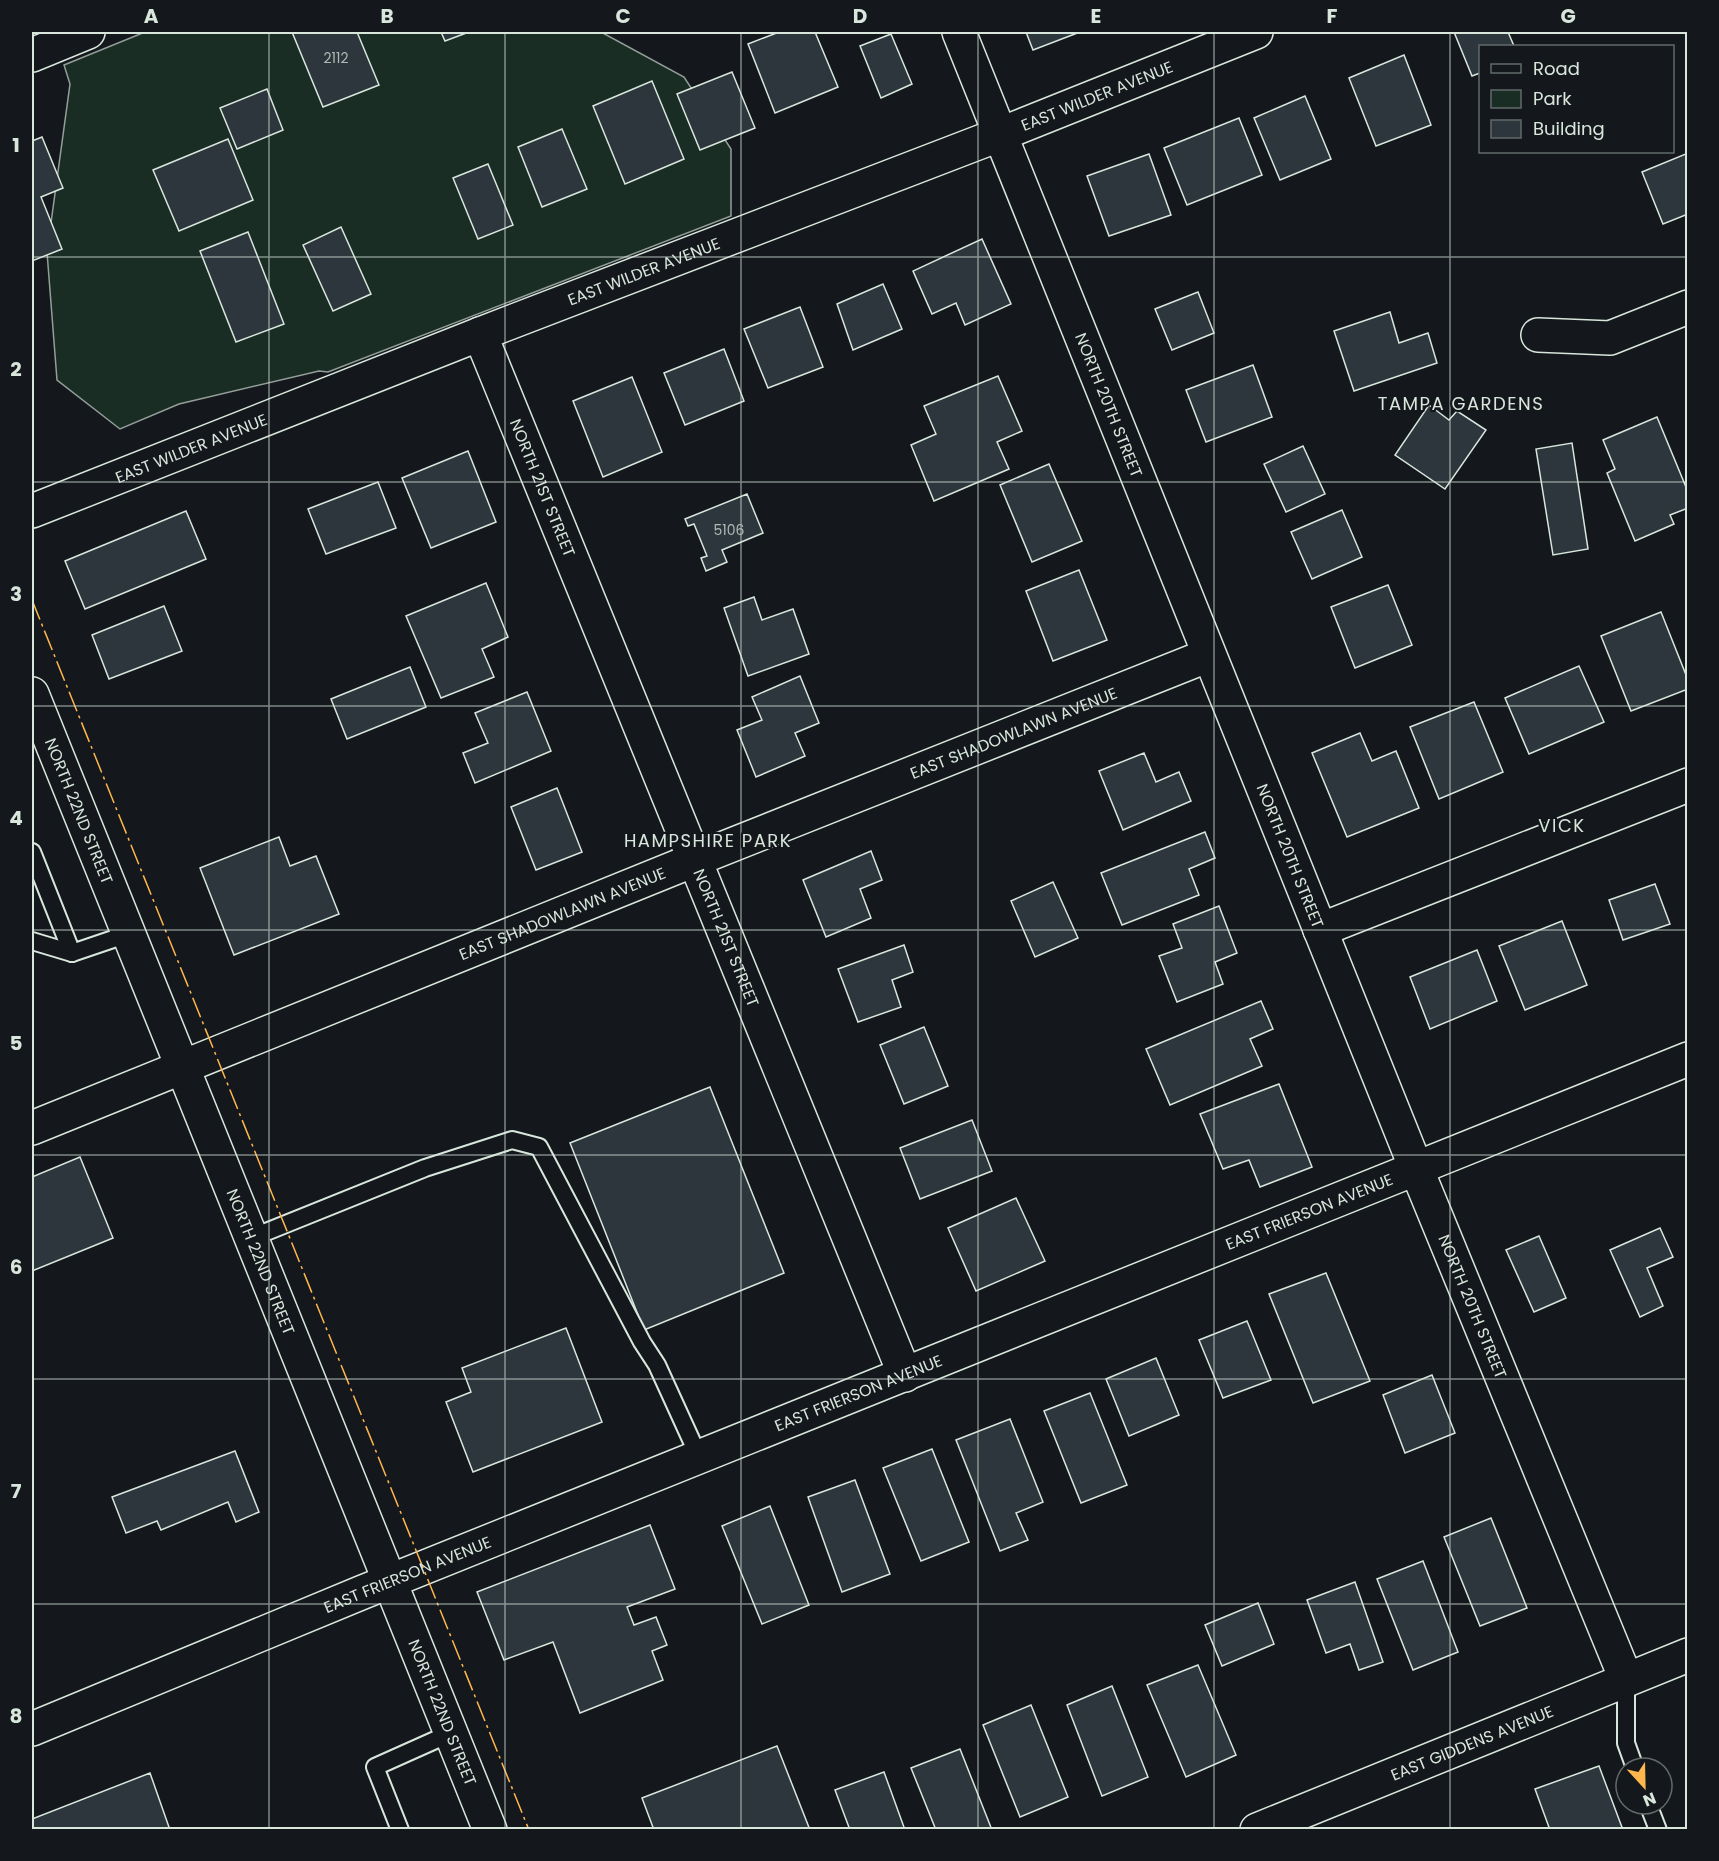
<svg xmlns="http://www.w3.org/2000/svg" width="1719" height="1861" viewBox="0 0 1719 1861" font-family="Poppins,sans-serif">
  <rect width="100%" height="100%" fill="#14181c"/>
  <polygon fill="#1a2d24" stroke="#939e99" stroke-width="1.5" points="145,32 601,32 684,77 731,149 731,216 328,372 319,371 179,404 120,429 57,380 47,252 70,84 64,65"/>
  <g fill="#2c363c" stroke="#d8e6dc" stroke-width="1.5">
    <polygon points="292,32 357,32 379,85 323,107"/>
    <polygon points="441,32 469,32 445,41"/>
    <polygon points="779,32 815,32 838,87 775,113 748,44"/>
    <polygon points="1026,32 1080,32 1033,50"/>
    <polygon points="1454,32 1508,32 1514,46 1480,46 1480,73 1472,76"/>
    <polygon points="891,34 912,84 881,98 860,46"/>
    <polygon points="1404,55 1431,125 1376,146 1349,78"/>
    <polygon points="732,72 755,128 700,150 677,94"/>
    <polygon points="652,81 684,159 625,184 593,106"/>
    <polygon points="267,89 283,130 237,149 220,108"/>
    <polygon points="1305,96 1331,159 1280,180 1254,118"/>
    <polygon points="1239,118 1262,175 1187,205 1164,148"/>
    <polygon points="562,129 587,189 542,207 518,147"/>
    <polygon points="42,137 63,188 41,197 62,249 32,261 32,141"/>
    <polygon points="228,139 253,200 179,231 153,170"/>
    <polygon points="1688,153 1688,214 1663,224 1642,172"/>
    <polygon points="1149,154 1171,215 1109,236 1087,176"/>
    <polygon points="488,164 513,225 478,239 453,178"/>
    <polygon points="341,227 371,294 333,311 303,245"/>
    <polygon points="248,232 284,324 236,342 200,251"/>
    <polygon points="982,239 1011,304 965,325 956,303 932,314 913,271"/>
    <polygon points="883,284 902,329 853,350 837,304"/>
    <polygon points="1198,292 1214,333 1172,350 1155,309"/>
    <polygon points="800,307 823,367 768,388 744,329"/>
    <polygon points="1390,312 1399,343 1428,333 1437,363 1354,391 1334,331"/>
    <polygon points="724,349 744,401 685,425 664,373"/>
    <polygon points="1253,365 1272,417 1206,442 1186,390"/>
    <polygon points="998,376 1022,431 997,442 1009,469 934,501 911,445 936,434 924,406"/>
    <polygon points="632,377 662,452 603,477 573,401"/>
    <polygon points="1429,405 1449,420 1457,411 1486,430 1445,489 1395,455"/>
    <polygon points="1657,417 1688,492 1688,508 1670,515 1674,524 1635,541 1607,473 1615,469 1603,440"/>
    <polygon points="1572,443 1588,549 1553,555 1536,449"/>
    <polygon points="1303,446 1325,494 1286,512 1264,464"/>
    <polygon points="468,451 496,522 431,548 402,478"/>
    <polygon points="1049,464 1082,541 1032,562 1000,485"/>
    <polygon points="378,482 396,528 326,554 308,509"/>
    <polygon points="747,494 763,533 722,550 727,562 706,571 701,558 707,556 694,524 688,526 685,519"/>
    <polygon points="1342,510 1362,557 1312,579 1291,532"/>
    <polygon points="186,511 206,559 85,609 65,561"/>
    <polygon points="1079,570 1107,640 1053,661 1026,591"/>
    <polygon points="486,583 508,637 482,649 494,677 441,698 406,616"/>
    <polygon points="1388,585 1412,645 1355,668 1331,607"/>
    <polygon points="754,597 762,620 793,609 809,654 748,676 724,608"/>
    <polygon points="164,606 182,651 109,679 92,635"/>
    <polygon points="1661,612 1688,680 1688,689 1631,711 1601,636"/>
    <polygon points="1579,666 1604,722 1529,754 1505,698"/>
    <polygon points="410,667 426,707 347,739 331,699"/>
    <polygon points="800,676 819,723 795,733 805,756 756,777 737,730 762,720 752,697"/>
    <polygon points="527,692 551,751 475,783 463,753 488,743 475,713"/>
    <polygon points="1474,702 1503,772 1439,799 1410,727"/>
    <polygon points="1360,733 1372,761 1396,751 1419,808 1347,837 1312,753"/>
    <polygon points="1144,753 1156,782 1179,772 1191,801 1123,830 1099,771"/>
    <polygon points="557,788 582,852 536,870 511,807"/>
    <polygon points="1205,832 1215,858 1189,869 1199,895 1122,925 1101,873"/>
    <polygon points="279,837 290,866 316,856 339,914 234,955 200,868"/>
    <polygon points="871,851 882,880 860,889 871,918 826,937 803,880"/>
    <polygon points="1053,882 1078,938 1035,957 1011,901"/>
    <polygon points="1655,884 1670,924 1623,940 1609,900"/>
    <polygon points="1219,906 1237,953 1215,962 1223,984 1177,1002 1159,956 1182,948 1173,924"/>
    <polygon points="1562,921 1587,985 1525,1010 1499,946"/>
    <polygon points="904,945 913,972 892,980 901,1007 858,1022 838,969"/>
    <polygon points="1477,950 1497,1001 1430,1029 1410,977"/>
    <polygon points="1261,1001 1273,1029 1250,1039 1262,1066 1170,1105 1146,1049"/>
    <polygon points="924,1027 948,1086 904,1104 880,1045"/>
    <polygon points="1279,1084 1312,1167 1260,1187 1249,1160 1223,1169 1200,1114"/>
    <polygon points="710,1087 784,1273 644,1330 570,1143"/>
    <polygon points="972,1120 992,1171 920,1199 900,1148"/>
    <polygon points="80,1157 113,1238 32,1271 32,1177"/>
    <polygon points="1016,1198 1045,1261 976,1291 948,1228"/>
    <polygon points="1660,1228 1673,1257 1647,1268 1663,1306 1640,1317 1610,1250"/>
    <polygon points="1539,1236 1566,1298 1534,1312 1506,1250"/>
    <polygon points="1326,1273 1370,1381 1313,1403 1269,1294"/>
    <polygon points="1247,1321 1271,1380 1223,1398 1199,1340"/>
    <polygon points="566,1328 602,1422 473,1472 446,1402 471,1392 462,1368"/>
    <polygon points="1156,1358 1179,1415 1129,1436 1106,1379"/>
    <polygon points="1432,1375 1455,1433 1405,1453 1383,1395"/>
    <polygon points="1090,1393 1127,1485 1081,1503 1044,1411"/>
    <polygon points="1010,1419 1043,1502 1016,1513 1028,1540 1000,1551 956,1440"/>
    <polygon points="932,1449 969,1542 921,1561 883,1468"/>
    <polygon points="235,1451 259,1512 236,1522 228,1502 161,1530 157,1521 126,1533 112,1497"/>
    <polygon points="855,1480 890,1574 842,1592 808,1497"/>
    <polygon points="770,1506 809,1605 762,1624 722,1526"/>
    <polygon points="1491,1518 1527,1608 1480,1626 1444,1537"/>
    <polygon points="650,1525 675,1589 627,1607 634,1625 656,1617 667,1645 652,1651 663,1680 580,1713 553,1642 504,1660 477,1592"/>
    <polygon points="1423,1561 1458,1652 1413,1670 1377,1579"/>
    <polygon points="1355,1582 1383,1662 1359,1670 1350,1644 1326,1653 1307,1600"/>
    <polygon points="1258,1603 1274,1644 1222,1666 1205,1625"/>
    <polygon points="1198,1665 1236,1755 1186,1777 1147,1685"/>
    <polygon points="1112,1686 1148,1777 1102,1796 1067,1705"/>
    <polygon points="1031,1705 1068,1797 1020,1817 983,1725"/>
    <polygon points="777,1746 810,1830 654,1830 642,1798"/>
    <polygon points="960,1749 992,1830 936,1830 911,1768"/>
    <polygon points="1599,1766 1623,1830 1550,1830 1535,1789"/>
    <polygon points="884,1772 905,1830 850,1830 835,1790"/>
    <polygon points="150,1773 170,1830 32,1830 32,1819"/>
  </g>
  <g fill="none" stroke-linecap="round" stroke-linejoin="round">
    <defs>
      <g id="service">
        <polyline points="32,852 72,953"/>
        <polyline points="32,941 72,953 128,934"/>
        <polyline points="251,1238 425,1168 512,1140 539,1147 642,1342 657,1365 699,1457"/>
        <polyline points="1626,1679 1626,1743 1635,1768"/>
        <polyline points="1648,1804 1658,1830"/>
        <polyline points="400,1830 375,1767 451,1733"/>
      </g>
      <g id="minor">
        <path id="s1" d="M959,32L1416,1168L1626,1679"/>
        <polyline points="32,55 88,32"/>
        <path id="s2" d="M480,334L905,1375"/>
        <polyline points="1538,335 1610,338 1688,307"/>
        <path id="s3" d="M32,511L480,334L1001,134L1256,32"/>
        <polyline points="1320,930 1688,785"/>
        <path id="s4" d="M32,1128L694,860L1209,655"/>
        <path id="s5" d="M32,1729L363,1592L1688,1059"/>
        <path id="s6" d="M1257,1830L1688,1655"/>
      </g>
      <g id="secondary">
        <path id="s7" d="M32,694L490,1830"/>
      </g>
    </defs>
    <use href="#service" stroke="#d8e6dc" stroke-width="20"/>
    <use href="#minor" stroke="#d8e6dc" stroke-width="36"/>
    <use href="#secondary" stroke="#d8e6dc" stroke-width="36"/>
    <use href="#service" stroke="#14181c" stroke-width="16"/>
    <use href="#minor" stroke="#14181c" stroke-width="33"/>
    <use href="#secondary" stroke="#14181c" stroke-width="33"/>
    <polyline stroke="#ffb74d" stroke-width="1.5" stroke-dasharray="21 4.5 3 4.5" stroke-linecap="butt" points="32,600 529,1830"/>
  </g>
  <path fill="none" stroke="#d8e6dc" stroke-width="1.5" stroke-opacity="0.55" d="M269,32V1830M505,32V1830M741,32V1830M978,32V1830M1214,32V1830M1450,32V1830M32,257H1688M32,482H1688M32,706H1688M32,930H1688M32,1155H1688M32,1379H1688M32,1604H1688"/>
  <g text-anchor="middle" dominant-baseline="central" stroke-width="4.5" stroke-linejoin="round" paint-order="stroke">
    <g font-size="14" fill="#adbab4">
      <text x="336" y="58">2112</text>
      <text x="729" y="530">5106</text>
    </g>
    <g font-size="16" fill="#d8e6dc" stroke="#14181c">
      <text stroke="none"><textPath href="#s3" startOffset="1143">EAST WILDER AVENUE</textPath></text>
      <text stroke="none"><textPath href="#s3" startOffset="657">EAST WILDER AVENUE</textPath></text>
      <text stroke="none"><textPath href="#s1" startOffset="402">NORTH 20TH STREET</textPath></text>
      <text stroke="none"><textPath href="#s3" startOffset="171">EAST WILDER AVENUE</textPath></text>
      <text stroke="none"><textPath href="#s2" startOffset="166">NORTH 21ST STREET</textPath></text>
      <text stroke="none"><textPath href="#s4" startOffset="1058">EAST SHADOWLAWN AVENUE</textPath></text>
      <text stroke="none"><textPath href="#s7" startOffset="126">NORTH 22ND STREET</textPath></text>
      <text stroke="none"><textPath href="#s1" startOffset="888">NORTH 20TH STREET</textPath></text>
      <text stroke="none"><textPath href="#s4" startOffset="572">EAST SHADOWLAWN AVENUE</textPath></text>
      <text stroke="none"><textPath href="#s2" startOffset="652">NORTH 21ST STREET</textPath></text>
      <text stroke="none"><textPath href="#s5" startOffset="1378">EAST FRIERSON AVENUE</textPath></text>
      <text stroke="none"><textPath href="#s7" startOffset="612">NORTH 22ND STREET</textPath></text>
      <text stroke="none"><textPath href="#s1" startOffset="1374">NORTH 20TH STREET</textPath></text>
      <text stroke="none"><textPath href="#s5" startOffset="892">EAST FRIERSON AVENUE</textPath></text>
      <text stroke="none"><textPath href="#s5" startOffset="406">EAST FRIERSON AVENUE</textPath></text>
      <text stroke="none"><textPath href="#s7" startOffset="1098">NORTH 22ND STREET</textPath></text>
      <text stroke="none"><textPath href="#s6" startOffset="232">EAST GIDDENS AVENUE</textPath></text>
    </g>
    <g font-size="18" letter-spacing="1.5" fill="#d8e6dc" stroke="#14181c">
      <text x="1461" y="403">TAMPA GARDENS</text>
      <text x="1562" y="825">VICK</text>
      <text x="708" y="840">HAMPSHIRE PARK</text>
    </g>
  </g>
  <rect width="1719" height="1861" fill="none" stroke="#14181c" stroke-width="66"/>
  <rect x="1479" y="45" width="195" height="108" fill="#14181c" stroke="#626a69" stroke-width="1.5"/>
  <rect x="1491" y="64" width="30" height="9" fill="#14181c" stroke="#626a69" stroke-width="1.5"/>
  <text x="1533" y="75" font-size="18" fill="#d8e6dc">Road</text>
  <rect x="1491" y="90" width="30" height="18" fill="#1a2d24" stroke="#626a69" stroke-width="1.5"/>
  <text x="1533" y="105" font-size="18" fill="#d8e6dc">Park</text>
  <rect x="1491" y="120" width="30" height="18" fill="#2c363c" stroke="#626a69" stroke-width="1.5"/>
  <text x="1533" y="135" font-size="18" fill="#d8e6dc">Building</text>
  <g transform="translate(1644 1786) rotate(158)"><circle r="28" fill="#14181c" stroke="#626a69" stroke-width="1.5"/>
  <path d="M0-4.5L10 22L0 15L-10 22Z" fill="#ffb74d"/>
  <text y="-9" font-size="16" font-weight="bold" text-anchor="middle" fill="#d8e6dc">N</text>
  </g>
  <rect x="33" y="33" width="1653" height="1795" fill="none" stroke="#d8e6dc" stroke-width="2"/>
  <g font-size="20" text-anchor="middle" font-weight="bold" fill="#d8e6dc">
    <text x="151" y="23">A</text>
    <text x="387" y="23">B</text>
    <text x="623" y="23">C</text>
    <text x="860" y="23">D</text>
    <text x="1096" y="23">E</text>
    <text x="1332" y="23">F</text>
    <text x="1568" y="23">G</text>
    <text x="16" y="152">1</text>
    <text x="16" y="376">2</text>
    <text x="16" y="601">3</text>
    <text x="16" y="825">4</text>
    <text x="16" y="1050">5</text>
    <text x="16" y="1274">6</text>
    <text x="16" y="1498">7</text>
    <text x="16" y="1723">8</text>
  </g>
</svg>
